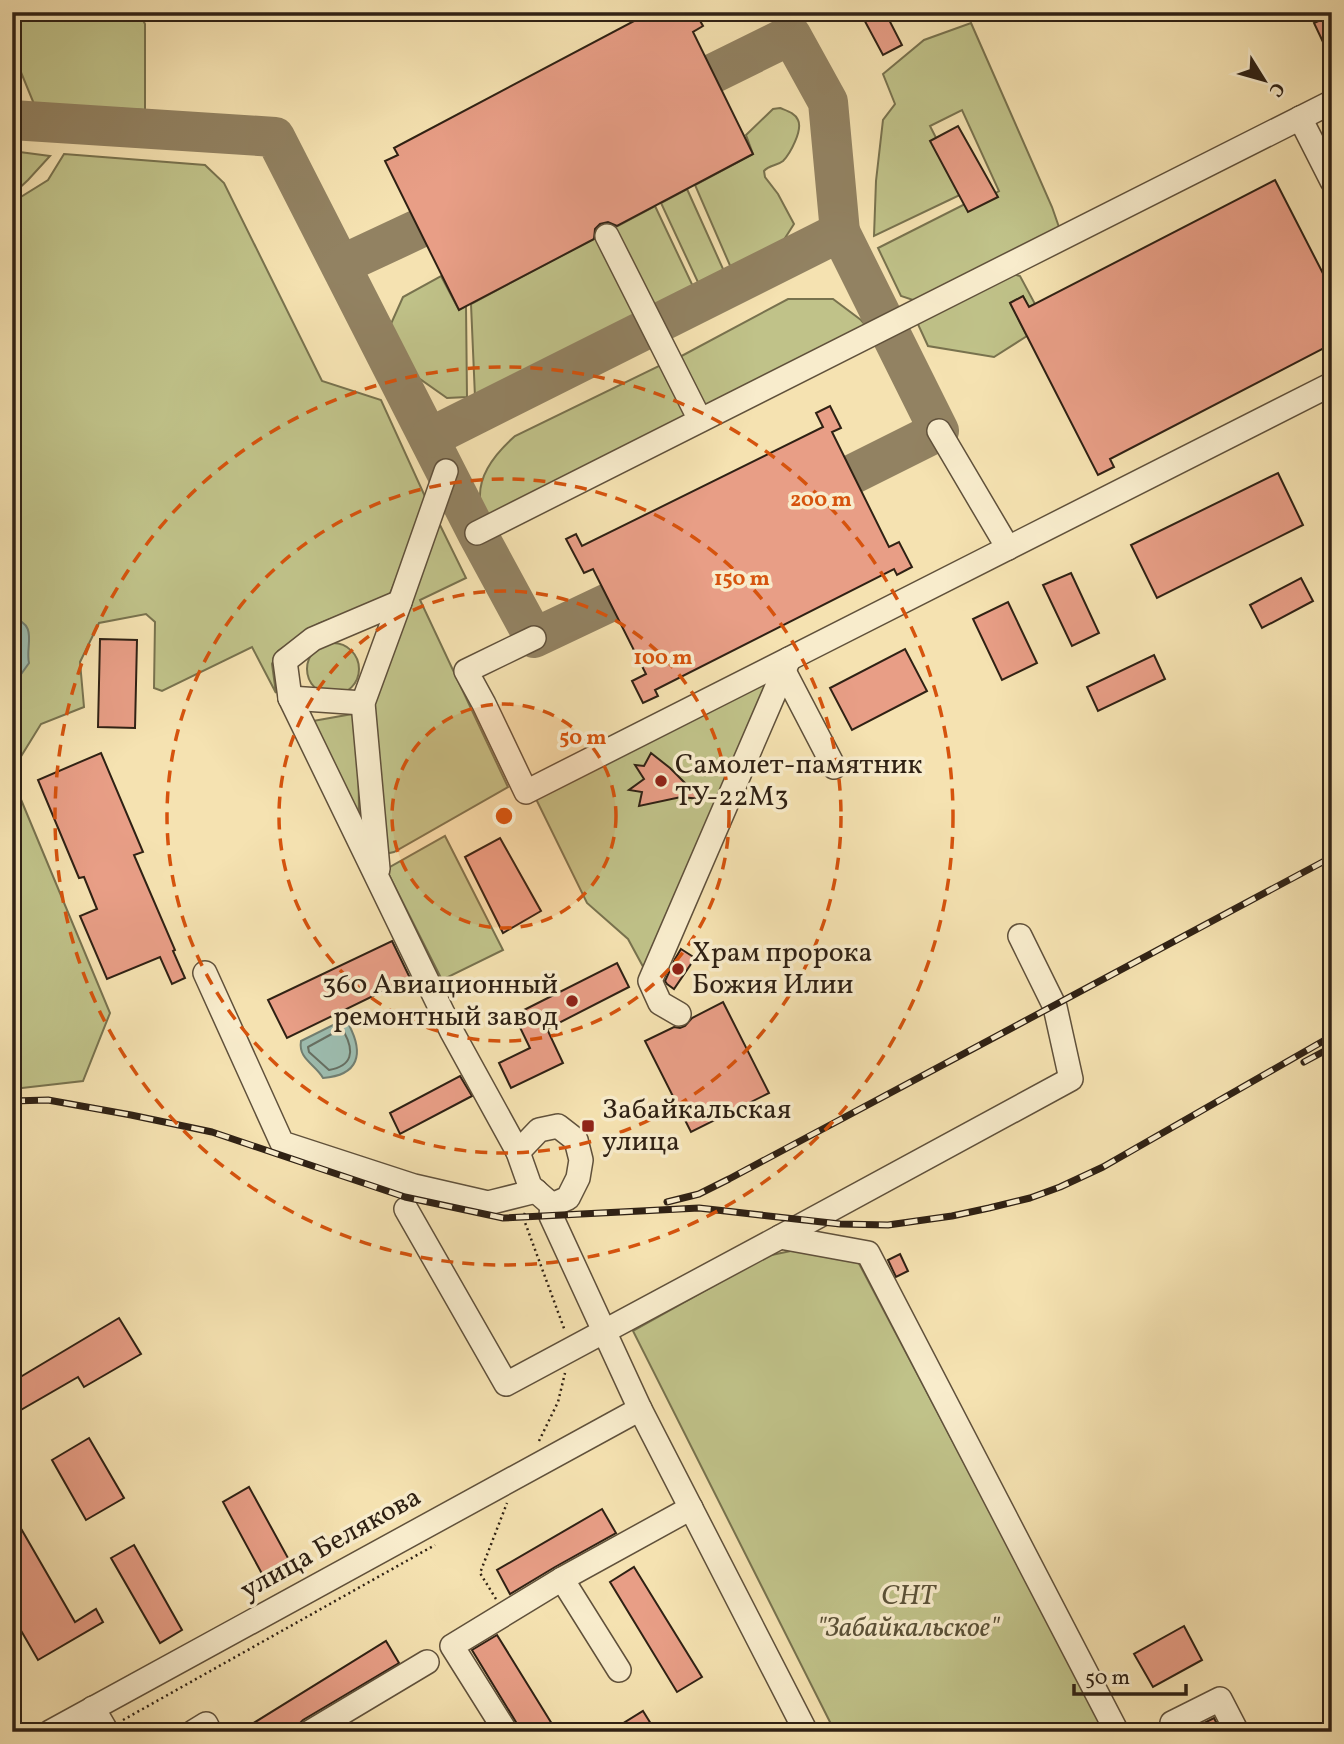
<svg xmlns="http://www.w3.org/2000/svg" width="1344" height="1744" viewBox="0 0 1344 1744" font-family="Vollkorn,serif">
  <rect width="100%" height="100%" fill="#f5e2b1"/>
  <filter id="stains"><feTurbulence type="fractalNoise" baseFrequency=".00286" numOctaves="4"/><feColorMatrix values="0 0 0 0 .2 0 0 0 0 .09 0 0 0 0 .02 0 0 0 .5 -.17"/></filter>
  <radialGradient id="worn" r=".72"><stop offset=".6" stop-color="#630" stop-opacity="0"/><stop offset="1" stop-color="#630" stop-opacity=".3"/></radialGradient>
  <g fill="#c0c289" stroke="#78724e" stroke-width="2">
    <polygon points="12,12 139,12 145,24 145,110 34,104 18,65 17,13"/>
    <polygon points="971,23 1052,207 1060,230 916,301 901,296 878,248 967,203 971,207 999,191 962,110 930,126 964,193 874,236 876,181 883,120 895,104 883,74 924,40"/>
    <path d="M780,108C787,111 795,113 798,120C803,130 790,154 783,161C777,166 769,165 764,171L765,177L778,194L794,224L771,260L735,277L695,185L753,154L746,135L773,109Z"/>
    <polygon points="12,151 50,156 28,180 12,195"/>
    <polygon points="64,154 205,165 224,183 322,381 381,400 428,503 389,596 318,624 278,651 272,664 276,693 252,647 162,691 154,688 155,622 146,614 99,623 80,662 84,707 41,724 12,771 12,205 16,200 48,180"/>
    <polygon points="687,189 728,280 703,293 661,203"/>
    <polygon points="655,206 698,297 661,314 657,309 650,306 610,230"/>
    <polygon points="602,234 640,325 490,397 475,397 471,304"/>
    <polygon points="1009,273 1020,276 1035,304 1029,307 1023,296 1010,303 1027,336 994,357 928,346 916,320"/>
    <polygon points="441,276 459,310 466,306 467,397 447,398 413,374 390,326 403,297"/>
    <polygon points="788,299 833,299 861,320 868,328 701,416 674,360"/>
    <path d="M667,362L695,419L486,519C484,512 480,504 480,497C479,472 498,451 515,436Z"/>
    <polygon points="439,523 466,578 420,600 508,787 394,852 385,854 372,722 375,700"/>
    <circle cx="333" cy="669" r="26"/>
    <polygon points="777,678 647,974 628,939 587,903 535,797"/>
    <polygon points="358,713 359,816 313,721"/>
    <polygon points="12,778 110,1013 83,1081 22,1088 12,1086"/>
    <polygon points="445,836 503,950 442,980 388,873 390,867"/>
    <polygon points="800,1249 854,1254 1106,1732 835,1732 633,1331 767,1256"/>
  </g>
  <g fill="#9dbdb0" stroke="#717f72" stroke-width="2">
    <path d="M12,618C39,624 25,646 29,663L19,677L12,681Z"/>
    <path d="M339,1022L349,1025C364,1054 359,1075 323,1078C315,1064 298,1059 301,1041Z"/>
  </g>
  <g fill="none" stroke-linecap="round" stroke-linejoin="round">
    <path stroke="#666f62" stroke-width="2" d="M339,1030L344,1032C355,1052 352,1066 329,1070L309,1052L308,1047Z"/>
    <g stroke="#928262" stroke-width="40">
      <polyline points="714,73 791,35 828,102 840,232"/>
      <polyline points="12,120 275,137 477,533 534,638 610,602"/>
      <polyline points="341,265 418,229"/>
      <polyline points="429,438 840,232 939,431 853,474"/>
    </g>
  </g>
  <g fill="#e89e86" stroke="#2f2114" stroke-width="2">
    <polygon points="651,12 695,12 703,26 693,32 753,154 617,226 608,222 600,224 595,229 594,239 459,310 385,161 398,155 394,148"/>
    <polygon points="860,12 885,12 902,45 883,55"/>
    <polygon points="1332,15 1332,61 1314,23"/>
    <polygon points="958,126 998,197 968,212 930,141"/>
    <polygon points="1275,180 1332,291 1332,344 1110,459 1114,467 1098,475 1010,303 1023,296 1029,307"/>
    <polygon points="830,406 841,428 832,432 889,547 899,542 912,567 897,575 894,569 655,690 658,696 643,703 632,681 646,674 593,569 584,573 566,539 576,534 582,546 823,427 816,413"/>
    <polygon points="1278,473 1303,525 1157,598 1131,545"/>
    <polygon points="1071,573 1099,633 1072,646 1043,585"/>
    <polygon points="1301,578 1313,601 1262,628 1250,605"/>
    <polygon points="1008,602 1037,663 1002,680 973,619"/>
    <polygon points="100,639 137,640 135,728 98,727"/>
    <polygon points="905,649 927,691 852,730 830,688"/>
    <polygon points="1154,655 1165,679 1098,711 1087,687"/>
    <polygon points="101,753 143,852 134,855 175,950 173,951 185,978 172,984 160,957 107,979 80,916 97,909 84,877 79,878 38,780"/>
    <polygon points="651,753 670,768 686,784 699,788 701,799 681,797 639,806 642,792 629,790 644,779 635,765 644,766"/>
    <polygon points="500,838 541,911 503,933 465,857"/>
    <polygon points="392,941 410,978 287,1038 268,1000"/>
    <polygon points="681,949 695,958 674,989 667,984 665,981 675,959"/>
    <polygon points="617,963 629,987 547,1029 563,1063 511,1088 499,1063 530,1048 514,1015"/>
    <polygon points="723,1002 769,1093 691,1132 645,1041 674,1027 680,1028 685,1026 692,1018"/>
    <polygon points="460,1076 472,1096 400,1134 390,1113"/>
    <polygon points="900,1254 908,1271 896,1277 888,1260"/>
    <polygon points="119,1318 141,1354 84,1387 78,1377 12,1415 12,1382"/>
    <polygon points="89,1438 124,1498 86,1520 52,1460"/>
    <polygon points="249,1487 294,1569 267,1583 223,1502"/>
    <polygon points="602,1509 616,1533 555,1567 510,1594 497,1570"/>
    <polygon points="12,1513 75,1622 96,1609 103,1622 38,1660 12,1615"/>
    <polygon points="134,1545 182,1630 160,1643 111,1558"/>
    <polygon points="634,1567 702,1677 677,1692 610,1582"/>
    <polygon points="1184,1626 1202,1660 1153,1687 1134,1654"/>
    <polygon points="497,1635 557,1732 522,1732 472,1650"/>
    <polygon points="386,1641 399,1663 303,1720 298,1725 296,1732 239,1732"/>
    <polygon points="643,1711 656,1732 609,1732"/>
    <polygon points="1214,1718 1221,1732 1186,1732"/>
  </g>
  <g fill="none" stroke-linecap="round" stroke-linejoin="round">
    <defs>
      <g id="minor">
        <polyline points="1300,118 1332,181"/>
        <polyline points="607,236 700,420"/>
        <polyline points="939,431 1008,548"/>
        <polyline points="446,471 400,602 313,639 285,661 290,698 452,1032 518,1152 530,1186 552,1205"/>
        <polyline points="477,533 1332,102"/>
        <polyline points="534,638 466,671 484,704 526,792 1332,384"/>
        <polyline points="784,671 834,767"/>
        <polyline points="290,698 363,703"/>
        <polyline points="378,869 363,703 400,602"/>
        <polyline points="205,973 282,1143 414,1186 488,1203 536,1191"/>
        <polyline points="679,1014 660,1003 650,981 789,659"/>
        <polyline points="518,1152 539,1130 558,1126 576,1140 581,1160 578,1178 568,1198 552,1205"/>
        <polyline points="552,1205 551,1216 640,1409 806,1732"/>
        <polyline points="406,1209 506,1384 780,1237 1071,1079 1055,1007 1020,936"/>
        <polyline points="780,1237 868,1253 1117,1732"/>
        <polyline points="562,1579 619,1670"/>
        <polyline points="93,1708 107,1732"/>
        <polyline points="1172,1723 1220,1699 1235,1728 1235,1732"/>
        <polyline points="50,1732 640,1409"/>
        <polyline points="193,1732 206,1724 210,1732"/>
        <polyline points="310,1732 427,1662"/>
        <polyline points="506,1732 452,1646 562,1579 691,1508"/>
      </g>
    </defs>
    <use href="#minor" stroke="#60513b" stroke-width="26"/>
    <g stroke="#2f2114" stroke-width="2.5" stroke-dasharray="2 3.5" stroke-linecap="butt">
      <polyline points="525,1213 523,1217 565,1331"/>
      <polyline points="539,1441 558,1402 565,1373"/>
      <polyline points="496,1599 480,1573 507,1503"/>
      <polyline points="123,1720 435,1545"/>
    </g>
    <use href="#minor" stroke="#f8eccc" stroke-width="23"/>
    <defs>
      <g id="rail">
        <polyline points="1304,1062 1332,1047"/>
        <polyline points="12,1101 48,1100 131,1115 212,1132 405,1197 503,1218 699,1208 840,1224 888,1225 952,1216 989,1208 1030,1198 1060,1187 1103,1167 1332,1036"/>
        <polyline points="667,1202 699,1194 729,1179 1332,857"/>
      </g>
    </defs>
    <use href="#rail" stroke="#2f2114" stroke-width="7"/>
    <use href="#rail" stroke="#f8eccc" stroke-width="4.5" stroke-dasharray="13" stroke-linecap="butt"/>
  </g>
  <circle cx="504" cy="816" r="112" fill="#d6530d" fill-opacity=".12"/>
  <g fill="none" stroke="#d6530d" stroke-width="3.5" stroke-dasharray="12 9">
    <circle cx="504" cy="816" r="112"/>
    <circle cx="504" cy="816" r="225"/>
    <circle cx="504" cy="816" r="337"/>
    <circle cx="504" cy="816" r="449"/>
  </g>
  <g fill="#8f2418" stroke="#f8eccc" stroke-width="2.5">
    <circle cx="661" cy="781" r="7"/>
    <circle cx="678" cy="969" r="7"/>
    <circle cx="572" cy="1001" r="7"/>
    <rect x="581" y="1119" width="14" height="14" rx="3.5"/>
  </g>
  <g text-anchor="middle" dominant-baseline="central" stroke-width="7" stroke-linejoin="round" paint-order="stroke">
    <g font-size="28" fill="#2f2114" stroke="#f8eccc" text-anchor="start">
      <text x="675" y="765">Самолет-памятник<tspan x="675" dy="32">ТУ-22М3</tspan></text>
      <text x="692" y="953">Храм пророка<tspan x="692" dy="32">Божия Илии</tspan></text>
      <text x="558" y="985" text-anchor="end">360 Авиационный<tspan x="558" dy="32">ремонтный завод</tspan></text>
      <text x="602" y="1110">Забайкальская<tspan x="602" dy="32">улица</tspan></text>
    </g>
    <g font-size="28" fill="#2f2114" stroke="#f8eccc">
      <text transform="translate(331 1544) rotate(-29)">улица Белякова</text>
    </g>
    <g font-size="28" font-style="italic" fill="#5a5137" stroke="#f8eccc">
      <text x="908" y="1596">СНТ<tspan x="908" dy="32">"Забайкальское"</tspan></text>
    </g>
  </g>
  <circle cx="504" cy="816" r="10" fill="#d6530d" stroke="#f8eccc" stroke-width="3.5"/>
  <g font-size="21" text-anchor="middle" font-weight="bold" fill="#d6530d" stroke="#f8eccc" stroke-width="7" stroke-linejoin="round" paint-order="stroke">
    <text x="821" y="506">200 m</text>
    <text x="742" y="585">150 m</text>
    <text x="663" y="664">100 m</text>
    <text x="583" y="744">50 m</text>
  </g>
  <rect width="1344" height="1744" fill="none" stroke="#f5e2b1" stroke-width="42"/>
  <rect x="14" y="14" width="1316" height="1716" fill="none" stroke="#2f2114" stroke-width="3.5"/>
  <rect x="21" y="21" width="1302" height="1702" fill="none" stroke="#2f2114" stroke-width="2"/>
  <g transform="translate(1264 80) rotate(127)" stroke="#f8eccc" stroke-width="5" paint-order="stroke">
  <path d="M0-5L12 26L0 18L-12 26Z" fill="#2f2114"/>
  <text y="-10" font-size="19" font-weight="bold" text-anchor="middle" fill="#2f2114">С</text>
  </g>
  <path d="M1074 1684v10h112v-10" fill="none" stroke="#2f2114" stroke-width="3.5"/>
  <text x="1085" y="1684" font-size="21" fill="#2f2114" stroke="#f8eccc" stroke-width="5" paint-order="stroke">50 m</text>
  <rect width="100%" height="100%" filter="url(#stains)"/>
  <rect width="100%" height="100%" fill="url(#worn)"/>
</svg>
